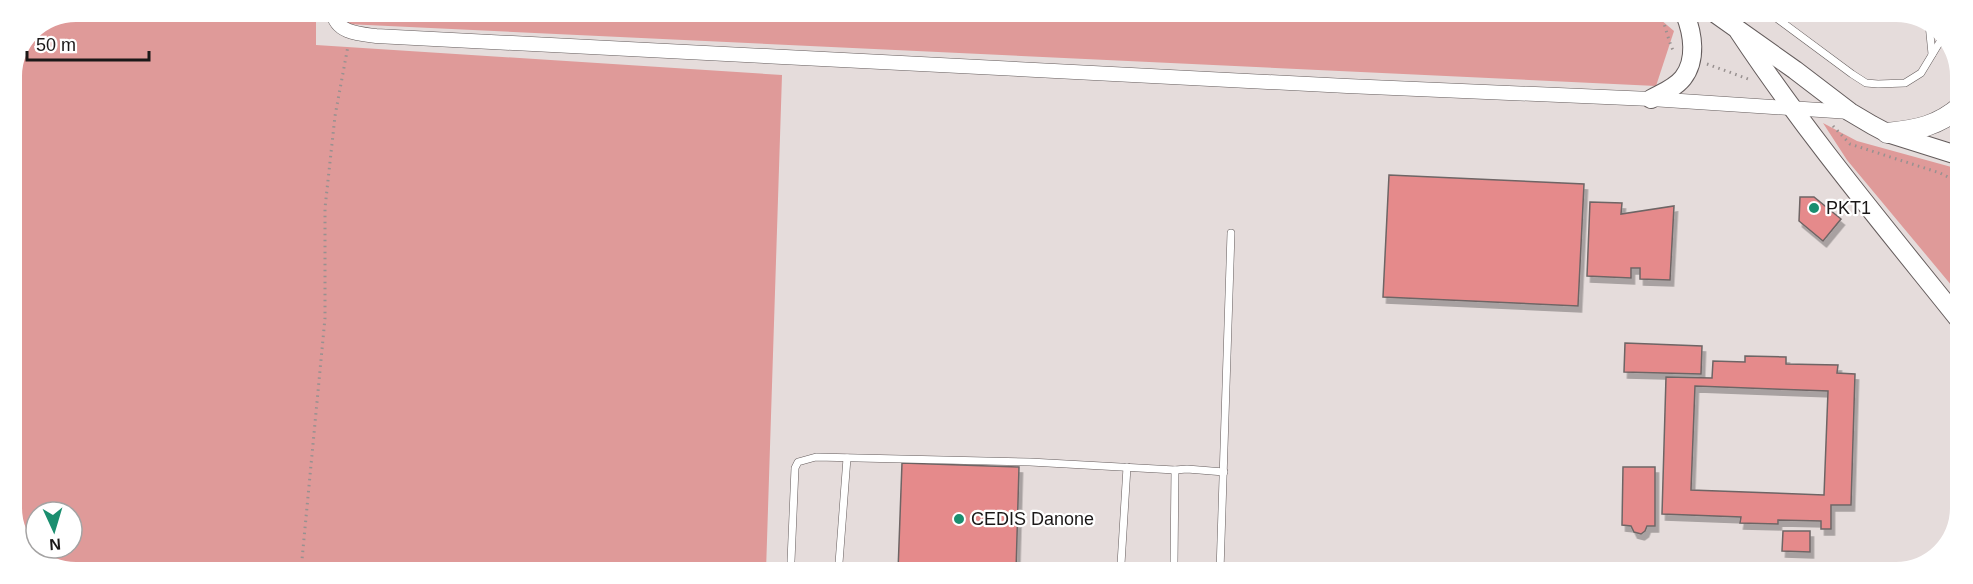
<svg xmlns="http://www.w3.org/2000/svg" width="1973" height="584" viewBox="0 0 1973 584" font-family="Helvetica,sans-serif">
  <defs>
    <filter id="shadow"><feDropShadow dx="3.5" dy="6" stdDeviation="0" flood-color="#0004"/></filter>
  </defs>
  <rect width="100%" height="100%" fill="#e5dcdb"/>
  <g fill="#df9a99" fill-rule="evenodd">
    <path d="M76,12H316V45L782,75L766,571L59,570L26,547L12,512V76L31,31ZM36,512H72V548H36Z"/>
    <polygon points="346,12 1654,14 1674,31 1656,86 346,24"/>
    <polygon points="1823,123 1857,141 1955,168 1955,285 1952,286 1847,160"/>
  </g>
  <g fill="#e58a8b" stroke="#6e6565" stroke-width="1.5" fill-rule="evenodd" filter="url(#shadow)">
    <polygon points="1389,175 1584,184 1578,306 1383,297"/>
    <polygon points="1800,197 1814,197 1841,219 1823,241 1799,221"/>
    <polygon points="1590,202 1622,203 1621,214 1674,206 1670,280 1640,279 1640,268 1631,268 1631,278 1587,276"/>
    <polygon points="1625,343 1702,346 1701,374 1624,372"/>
    <path d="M1745,356L1786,357V364L1838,365L1837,373L1855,374L1851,505H1831V529H1821V521L1778,520V524L1740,523L1741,517L1662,514L1666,377L1712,378L1713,361L1745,362ZM1695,386L1828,391L1824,495L1691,490Z"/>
    <polygon points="902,463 1019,467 1016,571 898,571"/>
    <polygon points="1623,467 1655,467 1655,526 1647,526 1645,531 1641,534 1634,532 1631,526 1622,525"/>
    <polygon points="1783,531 1810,531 1810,552 1782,551"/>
    <polygon points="1724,565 1760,567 1759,572 1724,572"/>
  </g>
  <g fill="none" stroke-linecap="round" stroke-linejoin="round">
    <defs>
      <g id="service">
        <polyline points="1771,14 1852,74 1866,83 1878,84 1905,83 1921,73 1944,35"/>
        <polyline points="1929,24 1932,54"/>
        <polyline points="791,561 795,468 798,462 816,457 1030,462 1175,470 1187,469 1224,472"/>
        <polyline points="839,563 847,458"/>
        <polyline points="1121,564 1127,467"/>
        <polyline points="1174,564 1175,470"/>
        <polyline points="1220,571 1231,233"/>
      </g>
      <path id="minor" d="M333,12C336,33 359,34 376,36L1347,86L1651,99L1850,112"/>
      <g id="tertiary">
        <polyline points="1716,14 1795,70 1850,112 1872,125 1887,133 1960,156"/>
        <path d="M1739,32C1806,133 1884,226 1960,321"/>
        <path d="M1651,99C1662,93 1675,88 1683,78C1697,60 1693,34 1685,14"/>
      </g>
      <path id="secondary" d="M1887,133C1917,130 1938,126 1961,106"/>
    </defs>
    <use href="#service" stroke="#645c5c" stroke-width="8"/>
    <use href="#minor" stroke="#645c5c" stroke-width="15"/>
    <use href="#tertiary" stroke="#645c5c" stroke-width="20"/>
    <use href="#secondary" stroke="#645c5c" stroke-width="21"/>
    <g stroke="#989190" stroke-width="3" stroke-dasharray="1.5 4.5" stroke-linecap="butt">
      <path d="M1660,14C1666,25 1669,46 1675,53"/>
      <polyline points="1707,64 1751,80"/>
      <polyline points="1833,126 1850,144 1940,173 1960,183"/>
      <polyline points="301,570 325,318 325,208 335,116 348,46"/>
    </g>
    <use href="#service" stroke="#fff" stroke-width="7"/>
    <use href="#minor" stroke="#fff" stroke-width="14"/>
    <use href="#tertiary" stroke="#fff" stroke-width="18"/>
    <use href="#secondary" stroke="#fff" stroke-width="20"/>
  </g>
  <g fill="#1b8e6f" stroke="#fff" stroke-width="2">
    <circle cx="1814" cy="208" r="6"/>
    <circle cx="959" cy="519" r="6"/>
  </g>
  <g text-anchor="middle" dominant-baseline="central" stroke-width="4.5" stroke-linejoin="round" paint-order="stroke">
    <g font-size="18" fill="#1b1818" stroke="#fff" text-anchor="start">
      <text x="1826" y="208">PKT1</text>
      <text x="971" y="519">CEDIS Danone</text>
    </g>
  </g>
  <path d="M0 0H1973V584H0ZM76 22H1896A54 54 0 0 1 1950 76V508A54 54 0 0 1 1896 562H76A54 54 0 0 1 22 508V76A54 54 0 0 1 76 22Z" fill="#fff" fill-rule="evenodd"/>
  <g transform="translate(54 530) rotate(176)"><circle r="28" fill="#ffffff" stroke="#a4a3a3" stroke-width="1.5"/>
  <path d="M0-4.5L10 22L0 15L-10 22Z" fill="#1b8e6f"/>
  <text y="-9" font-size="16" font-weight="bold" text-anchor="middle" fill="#1b1818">N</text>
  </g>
  <path d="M27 51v9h122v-9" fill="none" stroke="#1b1818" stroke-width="3"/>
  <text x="36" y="51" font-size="18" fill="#1b1818" stroke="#ffffff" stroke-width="4.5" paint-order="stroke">50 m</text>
</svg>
